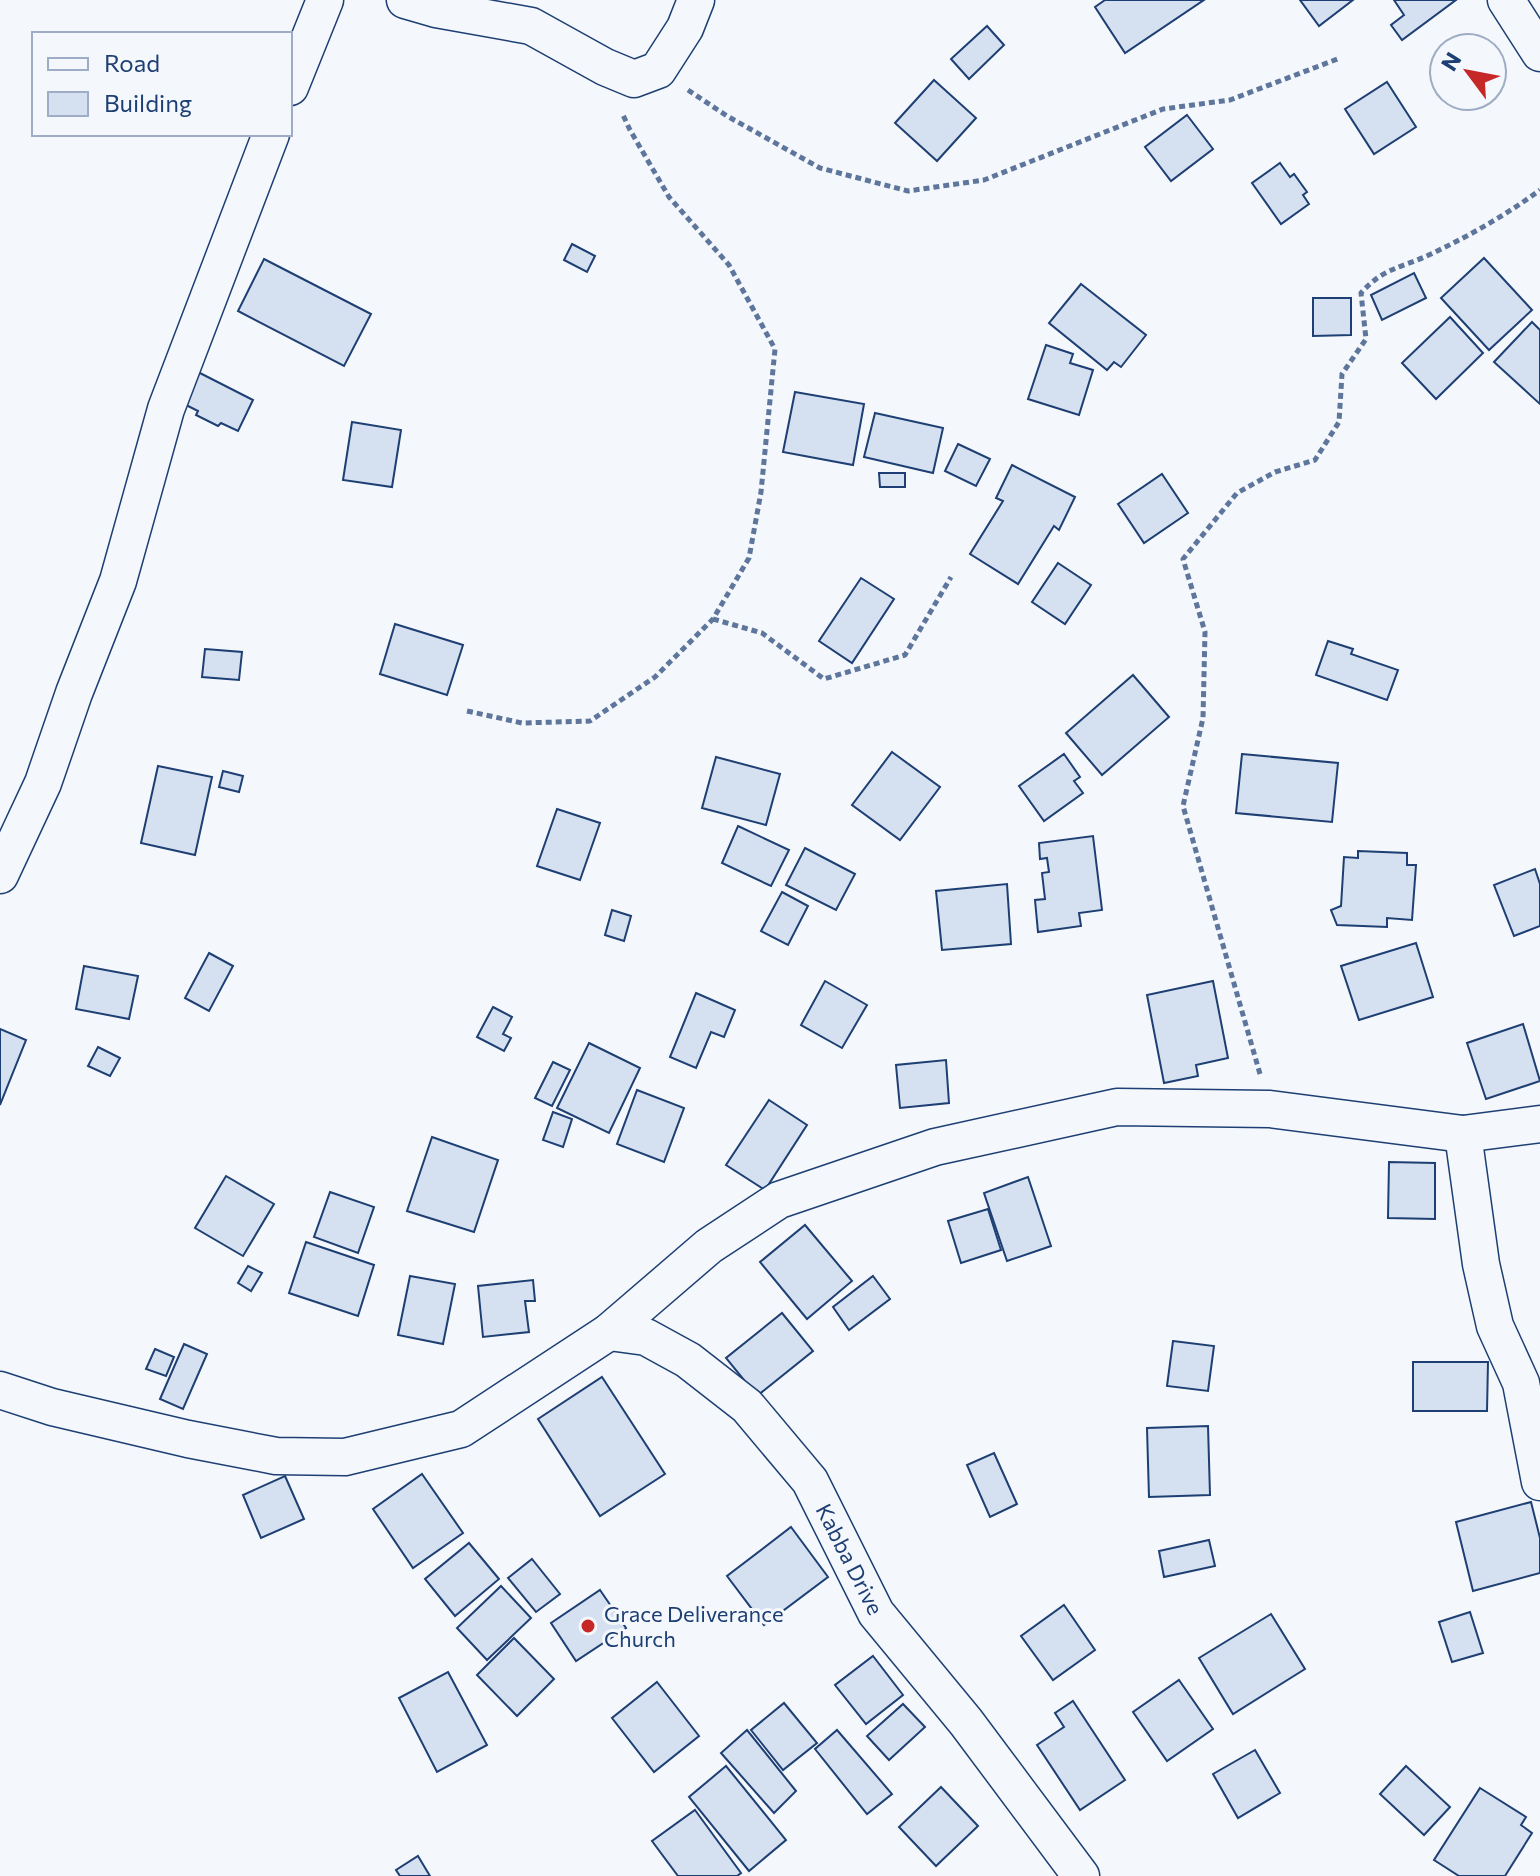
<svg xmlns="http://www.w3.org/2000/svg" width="1540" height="1876" viewBox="0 0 1540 1876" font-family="Commissioner,sans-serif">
  <rect width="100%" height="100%" fill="#f4f7fb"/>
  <g fill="#d5e0f0" stroke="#1d3f73" stroke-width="2">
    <polygon points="1105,0 1204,0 1125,53 1095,7"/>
    <polygon points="1300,0 1353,0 1319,26"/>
    <polygon points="1394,0 1456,0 1402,40 1391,25 1404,15"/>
    <polygon points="987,26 1004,45 969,79 951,59"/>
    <polygon points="934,80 976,118 937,161 895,123"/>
    <polygon points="1387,82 1416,127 1374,154 1345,109"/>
    <polygon points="1187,115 1213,149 1171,181 1145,147"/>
    <polygon points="1280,163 1290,177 1294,174 1307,192 1303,195 1309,204 1281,224 1252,183"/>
    <polygon points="572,244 595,256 587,272 564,260"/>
    <polygon points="1484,258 1532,310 1489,350 1441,298"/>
    <polygon points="264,259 371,314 344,366 238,311"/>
    <polygon points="1414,273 1426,298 1382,320 1371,295"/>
    <polygon points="1081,284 1146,335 1121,367 1114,362 1107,370 1049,323"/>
    <polygon points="1313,298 1351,298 1351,335 1313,336"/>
    <polygon points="1450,317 1483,353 1436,399 1402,363"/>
    <polygon points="1532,322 1540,330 1540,404 1494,362"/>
    <polygon points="1046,345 1073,354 1070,363 1093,370 1079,415 1028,399"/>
    <polygon points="194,370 253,400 238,431 221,423 218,426 196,415 198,411 178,401"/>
    <polygon points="795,392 864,404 853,465 783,452"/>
    <polygon points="875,413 943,428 933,473 864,457"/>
    <polygon points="352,422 401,430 392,487 343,480"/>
    <polygon points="958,444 990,459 976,486 945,471"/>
    <polygon points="1012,465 1075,497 1059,530 1054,526 1018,584 970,554 1003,501 996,498"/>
    <polygon points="879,473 905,473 905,487 880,487"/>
    <polygon points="1162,474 1188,513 1144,543 1118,504"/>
    <polygon points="1058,563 1091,585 1065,624 1032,602"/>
    <polygon points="861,578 894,599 852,663 819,641"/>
    <polygon points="395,624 463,645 447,695 380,674"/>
    <polygon points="1328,641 1353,649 1351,654 1398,670 1387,700 1316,675"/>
    <polygon points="205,649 242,652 239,680 202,677"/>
    <polygon points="1133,675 1169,717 1102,775 1066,733"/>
    <polygon points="892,752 940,787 900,840 852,805"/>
    <polygon points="1064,754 1080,777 1074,781 1083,793 1044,821 1019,786"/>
    <polygon points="1242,754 1338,763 1332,822 1236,813"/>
    <polygon points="716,757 780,774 766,825 702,808"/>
    <polygon points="158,766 212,777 195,855 141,843"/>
    <polygon points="223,771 243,776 239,792 219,787"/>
    <polygon points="557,809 600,823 580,880 537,866"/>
    <polygon points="738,826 789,850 771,886 722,863"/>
    <polygon points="1093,836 1102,910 1079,913 1081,926 1038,932 1035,900 1045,899 1042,873 1049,872 1047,858 1040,859 1039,843"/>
    <polygon points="805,848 855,874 836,910 786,885"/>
    <polygon points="1358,851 1407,853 1407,865 1416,865 1412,920 1387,918 1387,927 1337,925 1331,910 1341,906 1344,857 1358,858"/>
    <polygon points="1535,869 1540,884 1540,926 1514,936 1494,885"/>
    <polygon points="1007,884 1011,944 942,950 936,891"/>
    <polygon points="782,892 808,906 788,945 761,931"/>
    <polygon points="612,910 631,916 624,941 605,935"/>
    <polygon points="1416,943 1433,997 1359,1020 1341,966"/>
    <polygon points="209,953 233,966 209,1011 185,998"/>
    <polygon points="84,966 138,976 129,1019 76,1009"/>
    <polygon points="825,981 867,1005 842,1048 801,1025"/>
    <polygon points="1213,981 1228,1058 1196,1065 1198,1076 1164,1083 1147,995"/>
    <polygon points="696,993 735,1010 724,1037 711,1032 696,1068 670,1057"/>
    <polygon points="493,1007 512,1017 503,1034 511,1038 504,1051 477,1037"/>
    <polygon points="1523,1024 1540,1081 1486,1099 1467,1043"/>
    <polygon points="0,1029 26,1040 0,1105"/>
    <polygon points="589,1043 640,1068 609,1133 557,1108"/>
    <polygon points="98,1047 120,1058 110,1076 88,1066"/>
    <polygon points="946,1060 949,1103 900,1108 896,1065"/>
    <polygon points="553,1062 570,1070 552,1106 535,1098"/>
    <polygon points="637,1090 684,1108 664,1162 617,1144"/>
    <polygon points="769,1100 807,1125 765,1190 726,1165"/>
    <polygon points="553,1112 572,1119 563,1147 543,1140"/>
    <polygon points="432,1137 498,1160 474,1232 407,1211"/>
    <polygon points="1389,1162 1435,1163 1435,1219 1388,1218"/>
    <polygon points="226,1176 274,1204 243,1256 195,1228"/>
    <polygon points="1028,1177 1051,1246 1007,1261 984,1193"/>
    <polygon points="330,1192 374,1207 358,1253 314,1237"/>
    <polygon points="988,1209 1001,1250 961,1263 948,1221"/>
    <polygon points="805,1225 852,1281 807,1319 760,1262"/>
    <polygon points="306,1242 374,1265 358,1316 289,1293"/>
    <polygon points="248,1266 262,1273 251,1291 238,1283"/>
    <polygon points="410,1276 455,1284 443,1344 398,1335"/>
    <polygon points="873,1276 890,1299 849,1330 833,1307"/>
    <polygon points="533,1280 535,1301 525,1301 529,1332 483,1337 478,1286"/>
    <polygon points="782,1313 813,1351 757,1396 726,1358"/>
    <polygon points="1173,1341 1214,1346 1208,1391 1167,1386"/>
    <polygon points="184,1344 207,1354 183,1409 160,1399"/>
    <polygon points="155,1349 174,1357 166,1376 146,1369"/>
    <polygon points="1413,1362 1488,1362 1487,1411 1413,1411"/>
    <polygon points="602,1377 665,1474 600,1516 538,1419"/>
    <polygon points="1208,1426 1210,1495 1149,1497 1147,1428"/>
    <polygon points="994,1453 1017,1504 990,1517 967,1465"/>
    <polygon points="422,1474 463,1533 413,1568 373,1509"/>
    <polygon points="285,1476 304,1519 261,1538 243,1495"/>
    <polygon points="1531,1502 1540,1538 1540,1573 1473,1591 1456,1522"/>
    <polygon points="791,1527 828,1577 764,1625 727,1576"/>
    <polygon points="1209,1540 1215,1566 1164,1577 1159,1551"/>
    <polygon points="469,1543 499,1579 455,1616 425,1579"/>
    <polygon points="532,1559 560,1594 536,1612 508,1578"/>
    <polygon points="501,1586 531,1618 487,1660 457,1628"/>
    <polygon points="600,1590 626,1628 576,1661 551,1623"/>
    <polygon points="1064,1605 1095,1650 1053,1680 1021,1636"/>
    <polygon points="1470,1612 1483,1653 1452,1662 1439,1622"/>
    <polygon points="1271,1614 1305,1669 1233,1714 1199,1658"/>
    <polygon points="514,1638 554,1679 517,1716 477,1675"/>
    <polygon points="873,1656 903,1695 866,1724 835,1685"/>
    <polygon points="448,1672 487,1745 437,1772 399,1698"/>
    <polygon points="1179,1680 1213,1729 1167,1761 1133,1712"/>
    <polygon points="657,1682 699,1736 654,1772 612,1718"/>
    <polygon points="1073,1701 1125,1780 1080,1810 1037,1745 1064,1727 1055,1713"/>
    <polygon points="784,1703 817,1743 783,1770 751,1730"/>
    <polygon points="903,1704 925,1727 889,1760 867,1736"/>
    <polygon points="747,1730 796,1791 774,1813 721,1753"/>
    <polygon points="837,1730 892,1794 867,1814 815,1749"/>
    <polygon points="1255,1750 1280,1793 1238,1818 1213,1774"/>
    <polygon points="726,1766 786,1840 749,1871 689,1797"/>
    <polygon points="1406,1766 1450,1807 1424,1835 1380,1794"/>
    <polygon points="941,1787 978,1826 936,1866 899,1827"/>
    <polygon points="1480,1788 1526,1817 1521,1825 1532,1833 1505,1876 1459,1876 1434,1860"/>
    <polygon points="695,1810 741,1873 737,1876 678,1876 652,1841"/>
    <polygon points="418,1856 430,1876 400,1876 396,1870"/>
  </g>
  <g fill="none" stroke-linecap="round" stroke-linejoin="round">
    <defs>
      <g id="minor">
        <polyline points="405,0 436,9 531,26 605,67 634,79 658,70 685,28 696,0"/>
        <polyline points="1506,0 1540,53"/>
        <polyline points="290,87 325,0"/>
        <polyline points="0,875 43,783 74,693 118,581 166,409 271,134"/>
        <polyline points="1463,1134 1481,1264 1495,1326 1521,1383 1540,1482"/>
        <polyline points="609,1332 646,1337 688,1360 747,1406 810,1481 876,1613 966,1722 1081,1876"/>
        <polyline points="0,1390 52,1407 188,1439 276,1456 345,1457 461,1429 609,1332 709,1246 779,1200 935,1147 1117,1107 1270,1109 1463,1134 1540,1124"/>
      </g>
    </defs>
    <use href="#minor" stroke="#1d3f73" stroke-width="39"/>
    <g stroke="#5e769c" stroke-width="5" stroke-dasharray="6 4" stroke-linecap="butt">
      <polyline points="688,90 727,116 820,168 908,191 984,180 1163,109 1230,100 1340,58"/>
      <polyline points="713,619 762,633 824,679 905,655 951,577"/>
      <polyline points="467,711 522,723 590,721 655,677 713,619 749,558 761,492 775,349 729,265 669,197 630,130 623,115"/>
      <path d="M1260,1074L1183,806L1203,718L1205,632L1183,559L1237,493L1275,472L1315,460L1339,422L1342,374L1366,339L1361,293C1384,267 1402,268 1431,254C1469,236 1506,215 1540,190"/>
    </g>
    <use href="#minor" stroke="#f4f7fb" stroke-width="36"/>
  </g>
  <circle fill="#c62828" stroke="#f4f7fb" stroke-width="3" cx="588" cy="1626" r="8"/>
  <g text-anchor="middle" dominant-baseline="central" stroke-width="6" stroke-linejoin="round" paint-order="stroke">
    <g font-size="22" fill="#1d3f73" stroke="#f4f7fb">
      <text transform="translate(850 1559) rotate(63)">Kabba Drive</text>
    </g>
    <g font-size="22" fill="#1d3f73" stroke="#f4f7fb" text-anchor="start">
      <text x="604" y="1613">Grace Deliverance<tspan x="604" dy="25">Church</tspan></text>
    </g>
  </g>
  <rect x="32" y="32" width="260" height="104" fill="#f4f7fb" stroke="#9eadc5" stroke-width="2"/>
  <rect x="48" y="58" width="40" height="12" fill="#f4f7fb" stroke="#9eadc5" stroke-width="2"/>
  <text x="104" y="72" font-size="24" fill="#1d3f73">Road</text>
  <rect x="48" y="92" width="40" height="24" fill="#d5e0f0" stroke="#9eadc5" stroke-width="2"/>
  <text x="104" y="112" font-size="24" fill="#1d3f73">Building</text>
  <g transform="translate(1468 72) rotate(302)"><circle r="38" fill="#f4f7fb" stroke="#9eadc5" stroke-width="2"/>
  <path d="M0-6L14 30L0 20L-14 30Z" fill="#c62828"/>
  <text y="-12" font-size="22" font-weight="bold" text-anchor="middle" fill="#1d3f73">N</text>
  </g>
</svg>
